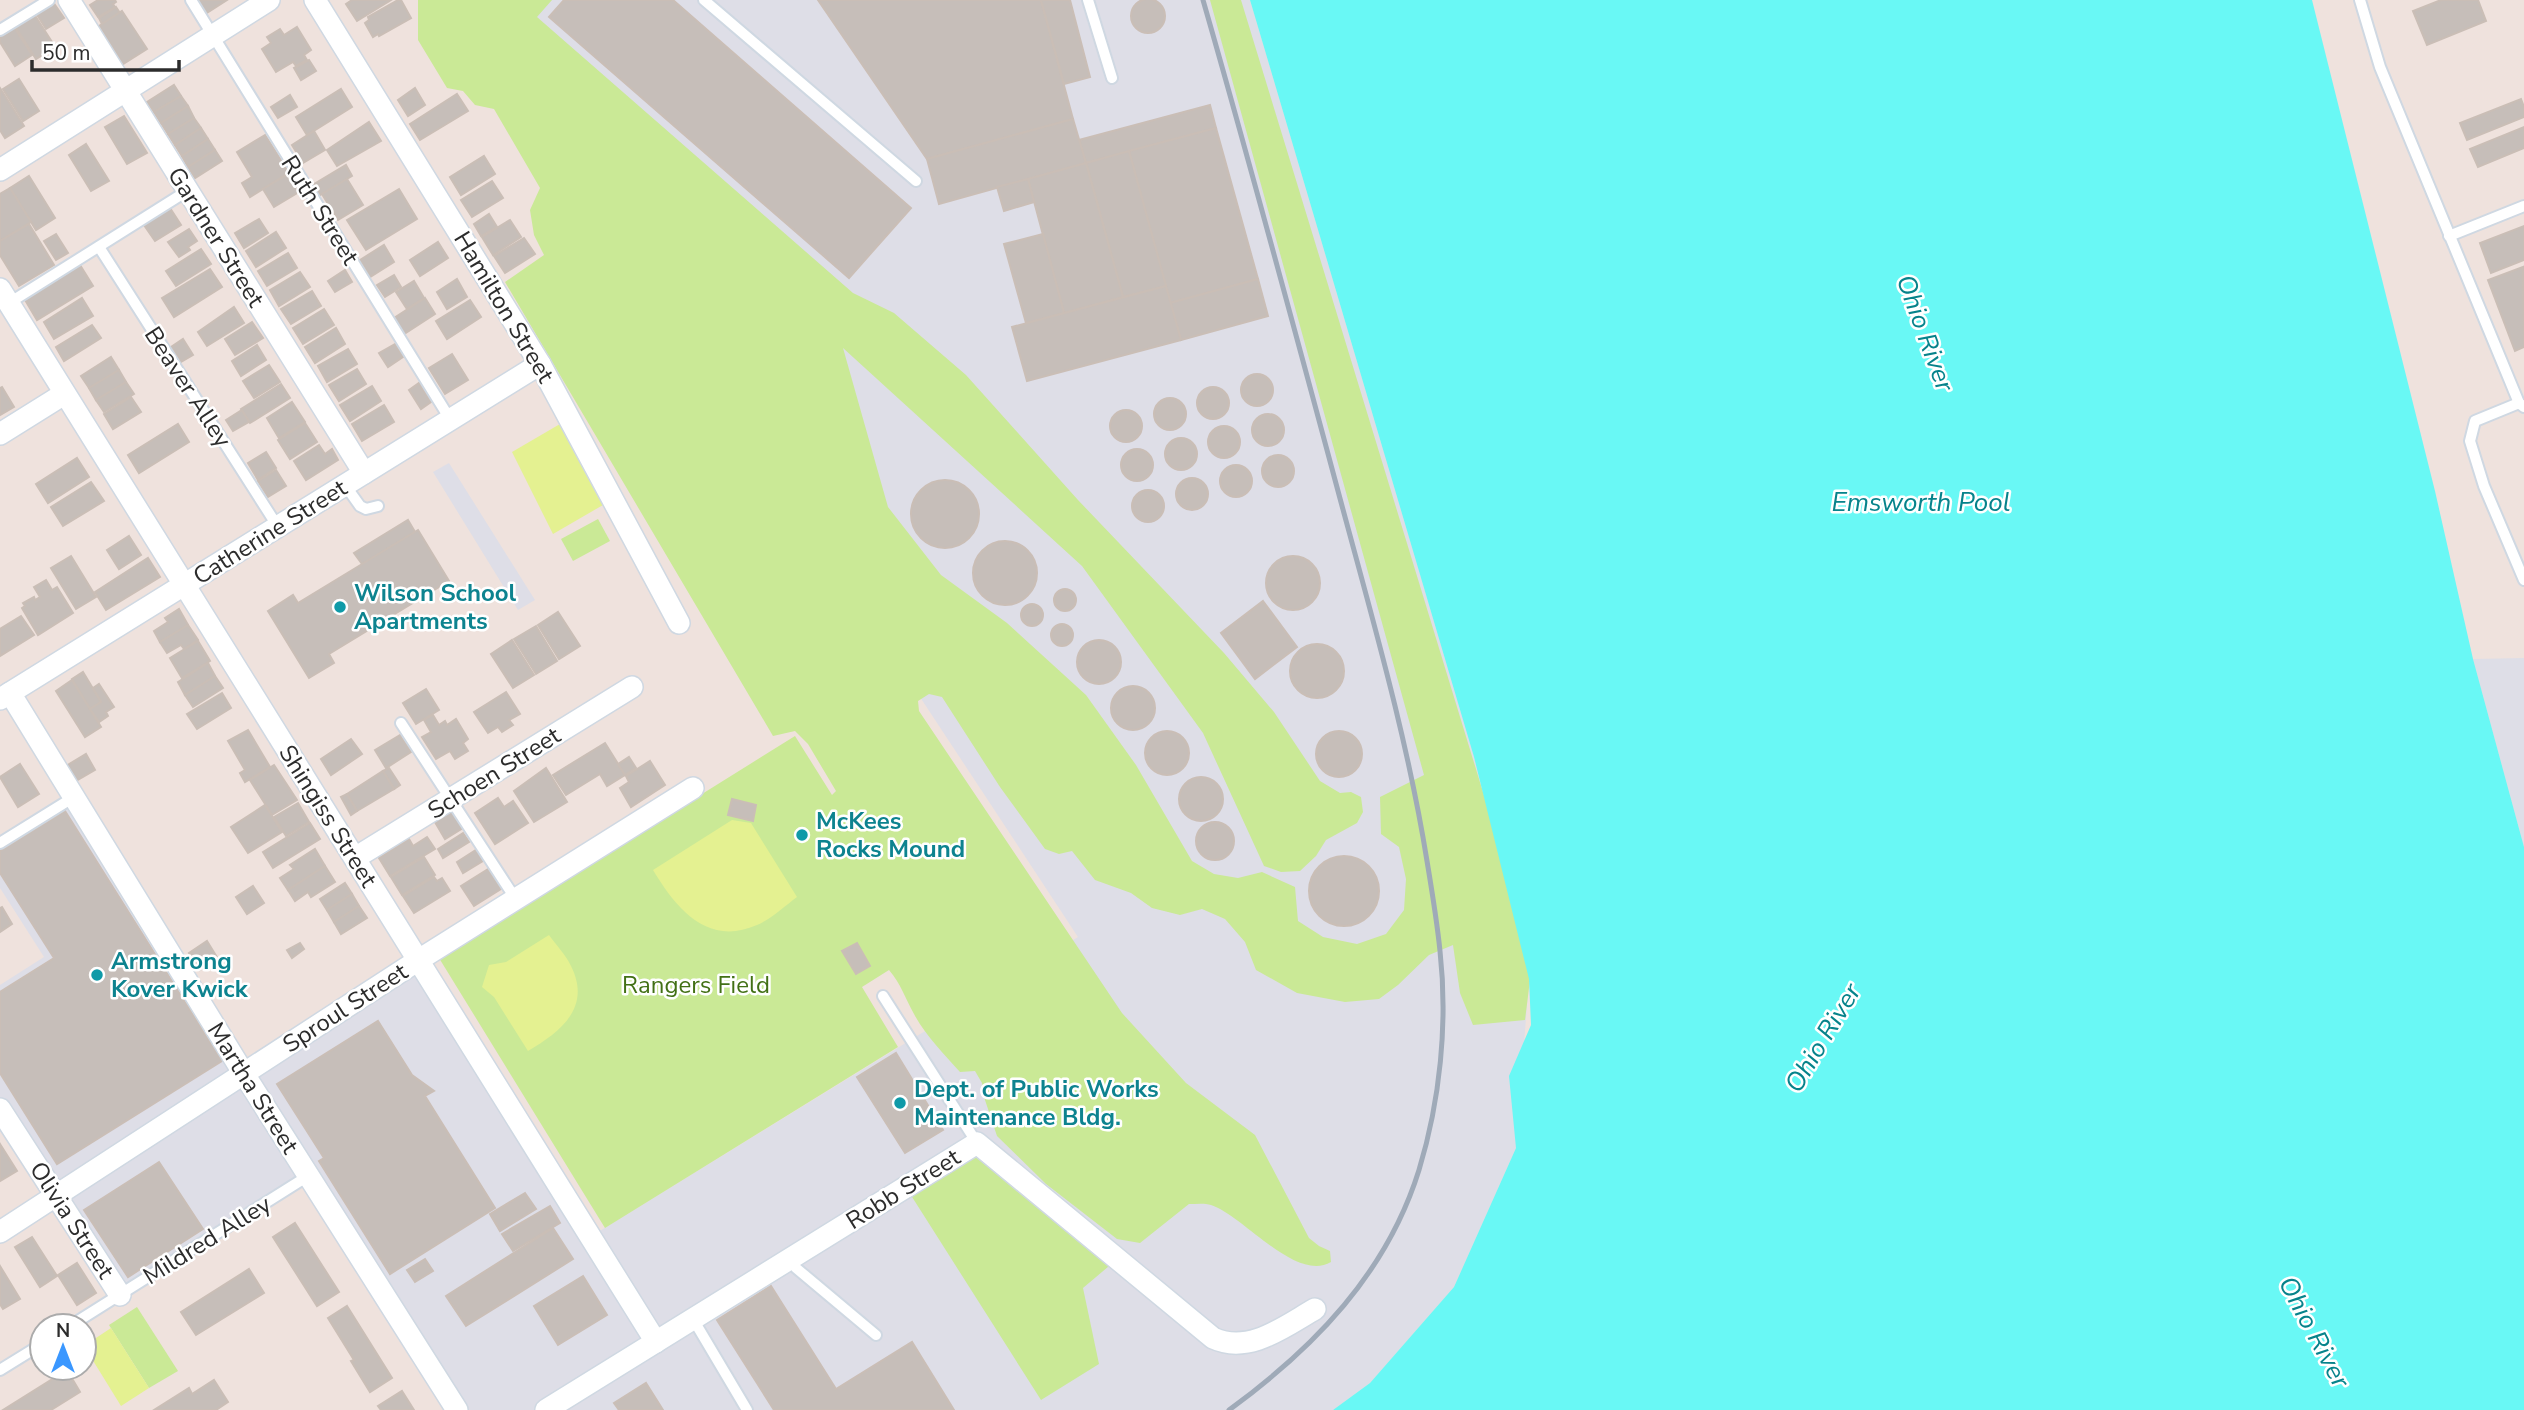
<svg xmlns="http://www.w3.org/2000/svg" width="2524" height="1410" viewBox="0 0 2524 1410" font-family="'Nunito Sans',sans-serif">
  <rect width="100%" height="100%" fill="#efe2dd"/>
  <g fill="#dedee7">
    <polygon points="456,0 1250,0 1474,757 1529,979 1516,1148 1454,1287 1370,1383 1333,1410 457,1410 308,1176 120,1295 0,1109 0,985 44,957 0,888 0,843 74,797 244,1074 417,961 590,1237 1078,937 652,290"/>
    <polygon points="449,463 535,600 518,610 433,472"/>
    <polygon points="2524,658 2524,847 2473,659"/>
  </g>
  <g fill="#cae996">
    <path d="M418,0H552L537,17L853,293L894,313L966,375L1078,500L1224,653L1274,712L1320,781L1340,793L1351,792L1361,797L1363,812L1357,823L1326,840L1316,856L1300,871L1281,872L1264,866L1203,733L1082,566L843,348L888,507L941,575L1007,623L1086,695L1136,765L1192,861L1214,874L1238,878L1262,872L1295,887L1298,921L1323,937L1357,944L1386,934L1404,910L1406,879L1399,847L1381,834L1380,797L1424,775L1210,0H1241L1523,923L1531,972L1525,1020L1473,1025L1460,993L1453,945L1429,955L1398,985L1379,999L1345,1002L1297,993L1256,970L1245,942L1225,919L1202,909L1180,915L1152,908L1131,893L1095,880L1072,851L1059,854L1045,849L1000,787L942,697L929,694L918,701L919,711L1122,1013L1186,1083L1255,1135L1309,1238L1319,1246L1330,1251L1331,1262C1296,1283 1244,1216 1211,1205C1205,1203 1196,1204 1189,1204L1140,1243L1117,1239L1046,1184L997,1136L984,1097L982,1083L975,1071L960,1072C944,1054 925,1035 914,1014C905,998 901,984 889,970L862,987L898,1047L605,1228L439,958L795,736L832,795L836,791L808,744L795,731L773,736L505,282L544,255L534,235L530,210L540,188L494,109L475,105L463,91L447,88L418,40Z"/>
    <polygon points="598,519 610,541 573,561 561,539"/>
    <polygon points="977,1146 1115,1261 1083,1288 1099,1364 1041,1400 907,1189"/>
    <polygon points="137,1307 178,1371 149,1388 109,1325"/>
  </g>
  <g fill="#e4f191">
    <polygon points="560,424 603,505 553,534 512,452"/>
    <path d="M732,820L751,823L797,897C785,906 771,919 757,925C707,947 676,908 653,870Z"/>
    <path d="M549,935C556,945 566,955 571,966C592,1008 560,1032 528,1051L494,997L482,987L489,965L506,962Z"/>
    <polygon points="111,1328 149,1388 121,1406 84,1346"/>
  </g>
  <polygon fill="#69f8f5" points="1250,0 2312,0 2435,491 2473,659 2524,847 2524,1410 1333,1410 1370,1383 1454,1287 1516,1148 1509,1076 1531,1025 1529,979 1474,757"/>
  <g fill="#c6beb9" stroke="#cabeb6" stroke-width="2">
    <circle cx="1148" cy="16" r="17"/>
    <polygon points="98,0 115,0 116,2 113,4 115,7 98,17 90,5"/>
    <polygon points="196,0 227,0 205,14"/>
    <polygon points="352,0 391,0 357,21 346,4"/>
    <polygon points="398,0 401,0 411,18 379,36 378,34 373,37 365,23 369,20 368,17"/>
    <polygon points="564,0 673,0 911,208 849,278 549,17"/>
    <polygon points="818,0 1041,0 1073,119 927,159"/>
    <polygon points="1041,0 1070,0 1090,77 1064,84"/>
    <polygon points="2441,0 2478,0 2486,21 2427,45 2413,11"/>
    <polygon points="53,2 64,18 46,29 36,13"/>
    <polygon points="116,7 120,13 102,24 99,18"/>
    <polygon points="122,11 147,49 123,64 99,26"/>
    <polygon points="34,14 52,42 49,43 53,48 36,59 15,26"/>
    <polygon points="14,27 32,55 15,66 0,42 0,36"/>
    <polygon points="297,27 311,50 304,55 307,60 296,66 293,62 276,72 262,49 271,43 267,37 280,29 284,35"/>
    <polygon points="309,60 316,71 301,80 294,68"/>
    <polygon points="19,79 39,111 23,121 3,89"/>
    <polygon points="174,85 181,96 154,112 147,102"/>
    <polygon points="0,88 24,126 5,138 0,130"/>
    <polygon points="415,88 425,105 408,116 398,100"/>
    <polygon points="341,89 352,107 307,135 296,117"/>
    <polygon points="457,94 468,111 420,140 410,124"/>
    <polygon points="290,95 297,107 278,118 271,107"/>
    <polygon points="181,96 188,106 161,123 154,112"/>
    <polygon points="2521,99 2524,107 2524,117 2467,140 2460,123"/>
    <polygon points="1210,105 1216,128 1086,163 1079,140"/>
    <polygon points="188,106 194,118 168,134 161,123"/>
    <polygon points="124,116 147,153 127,164 105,127"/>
    <polygon points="194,118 201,128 175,145 168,134"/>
    <polygon points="1073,119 1086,163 939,204 927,159"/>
    <polygon points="369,122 381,141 337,166 327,150"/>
    <polygon points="2524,127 2524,148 2478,167 2470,149"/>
    <polygon points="201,128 208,139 182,156 175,145"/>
    <polygon points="1216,128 1258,279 1170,303 1129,151"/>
    <polygon points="314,131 325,150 303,163 292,145"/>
    <polygon points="265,135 289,173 250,197 242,183 252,177 237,152"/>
    <polygon points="208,139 215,150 188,167 182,156"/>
    <polygon points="86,144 109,181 91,191 69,155"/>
    <polygon points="215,150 222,161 195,178 188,167"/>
    <polygon points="1129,151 1166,286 1123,297 1086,163"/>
    <polygon points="484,156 495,174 461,195 450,177"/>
    <polygon points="1086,163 1123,297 1064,313 1028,179"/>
    <polygon points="346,165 352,176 320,195 314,184"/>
    <polygon points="288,174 299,192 274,207 263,189"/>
    <polygon points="29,176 55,218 36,230 10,188"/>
    <polygon points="347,179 363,205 338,220 322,194"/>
    <polygon points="1028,179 1034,202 1004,211 997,187"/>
    <polygon points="492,181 503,198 472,217 461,200"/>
    <polygon points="10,188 31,222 0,241 0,194"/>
    <polygon points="399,189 417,219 366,250 347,220"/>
    <polygon points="170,208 181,225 155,241 144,225"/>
    <polygon points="489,214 497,227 481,236 474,224"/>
    <polygon points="259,219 268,233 244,248 235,233"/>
    <polygon points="510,220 521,237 493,255 482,237"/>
    <polygon points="29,224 54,265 19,286 0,255 0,241"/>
    <polygon points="2524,226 2524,260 2491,273 2480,243"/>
    <polygon points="189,229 197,241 188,247 190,250 179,257 168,242"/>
    <polygon points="276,232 286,248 256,267 246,251"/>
    <polygon points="56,234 68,253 56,260 44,241"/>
    <polygon points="1043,234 1064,313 1026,323 1004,244"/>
    <polygon points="524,238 535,254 505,273 494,256"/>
    <polygon points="438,242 448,258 420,276 410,260"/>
    <polygon points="384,245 394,262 370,277 360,260"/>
    <polygon points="201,249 211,264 176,286 166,271"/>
    <polygon points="288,253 297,268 267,286 258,271"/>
    <polygon points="80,265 93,286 37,320 24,298"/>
    <polygon points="2523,267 2524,347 2515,351 2488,280"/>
    <polygon points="210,269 222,287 174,317 162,298"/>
    <polygon points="345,270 352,282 335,292 328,281"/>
    <polygon points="300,272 310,287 279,306 270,290"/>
    <polygon points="394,275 401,287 385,297 377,285"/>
    <polygon points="457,279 467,297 447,309 437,292"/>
    <polygon points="1258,279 1268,316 1181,340 1170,303"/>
    <polygon points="414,281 424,298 407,309 396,292"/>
    <polygon points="1166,286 1181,340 1027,381 1012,327"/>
    <polygon points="312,291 321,306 291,324 281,309"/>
    <polygon points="82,298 93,316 54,339 44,322"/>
    <polygon points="425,298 435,314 404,334 394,318"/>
    <polygon points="470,300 481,317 447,339 436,321"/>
    <polygon points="234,307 244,323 207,346 198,332"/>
    <polygon points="324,309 334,325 303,344 293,328"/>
    <polygon points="252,322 263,338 235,355 225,339"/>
    <polygon points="92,325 101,338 64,361 56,347"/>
    <polygon points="336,328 345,344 315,363 305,347"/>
    <polygon points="183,339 193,355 181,362 171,347"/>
    <polygon points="395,344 403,357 388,367 379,353"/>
    <polygon points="257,345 266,360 241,376 232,361"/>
    <polygon points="348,349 357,364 327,382 318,366"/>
    <polygon points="452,354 468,380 445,394 429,368"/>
    <polygon points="111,357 119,370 89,388 81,376"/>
    <polygon points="269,365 280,382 254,398 243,381"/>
    <polygon points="357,369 366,384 339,401 329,385"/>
    <polygon points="119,370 126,382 96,400 89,388"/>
    <circle cx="1257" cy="390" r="16"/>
    <polygon points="126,382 134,394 104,412 96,400"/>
    <polygon points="419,383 431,402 421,409 409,390"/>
    <polygon points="281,384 290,398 250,423 241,409"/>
    <polygon points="372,386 381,401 350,421 340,405"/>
    <circle cx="1213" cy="403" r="16"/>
    <polygon points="2,387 14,407 0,415 0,388"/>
    <polygon points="131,397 141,412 113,429 104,414"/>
    <circle cx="1170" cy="414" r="16"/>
    <polygon points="292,402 305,422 279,438 267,418"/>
    <polygon points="384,405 394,422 362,441 352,424"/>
    <circle cx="1126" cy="426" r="16"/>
    <polygon points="242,410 249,422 233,431 226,420"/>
    <circle cx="1268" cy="430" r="16"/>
    <polygon points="305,423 317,442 290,459 278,440"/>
    <polygon points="178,424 189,442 139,473 128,455"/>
    <circle cx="1224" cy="442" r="16"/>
    <circle cx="1181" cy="454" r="16"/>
    <polygon points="319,445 325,454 332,449 338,460 306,480 294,461"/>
    <circle cx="1137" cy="465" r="16"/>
    <polygon points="266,452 276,468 258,480 248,463"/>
    <circle cx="1278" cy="471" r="16"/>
    <polygon points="77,458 89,477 48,503 36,484"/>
    <circle cx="1236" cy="481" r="16"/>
    <polygon points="276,470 286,486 268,497 258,481"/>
    <circle cx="1192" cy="494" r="16"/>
    <circle cx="945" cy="514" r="34"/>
    <polygon points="91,482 104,501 63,526 51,507"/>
    <circle cx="1148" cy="506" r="16"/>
    <polygon points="408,520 415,532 362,564 354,553"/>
    <polygon points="418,530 449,581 329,654 334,663 309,678 268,611 293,595 298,603"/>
    <polygon points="129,536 141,555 119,569 107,550"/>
    <circle cx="1005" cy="573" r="32"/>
    <polygon points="71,556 96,597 76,609 51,568"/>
    <circle cx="1293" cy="583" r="27"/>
    <polygon points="148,558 160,577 106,610 95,592"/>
    <polygon points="46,580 52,590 57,587 73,613 38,635 22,608 25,606 23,603 34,597 35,600 40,597 34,587"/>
    <circle cx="1065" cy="600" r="11"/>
    <polygon points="1263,601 1297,647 1255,679 1221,633"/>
    <circle cx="1032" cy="615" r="11"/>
    <polygon points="179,609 188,625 160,642 154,631 168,622 165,618"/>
    <polygon points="558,612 580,646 559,659 538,625"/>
    <polygon points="21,616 34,635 0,656 0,629"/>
    <circle cx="1062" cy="635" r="11"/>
    <polygon points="188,625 198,640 184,649 181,645 167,653 160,642"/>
    <polygon points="536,626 557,661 536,674 514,639"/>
    <polygon points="512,640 534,675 513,688 491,654"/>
    <circle cx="1099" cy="662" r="22"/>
    <polygon points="198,641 210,661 182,678 170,658"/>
    <circle cx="1317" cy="671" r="27"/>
    <polygon points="208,663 215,676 185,695 178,682"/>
    <polygon points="83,672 101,702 90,709 72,679"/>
    <polygon points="215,676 223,688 193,707 185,695"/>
    <polygon points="72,680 101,727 85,737 56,691"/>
    <polygon points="99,684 114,707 106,712 108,716 99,722 90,709 101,702 93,688"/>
    <circle cx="1133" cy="708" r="22"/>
    <polygon points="426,689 439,710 416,724 403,703"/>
    <polygon points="506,692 520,714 509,720 513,725 502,732 498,727 488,733 474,712"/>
    <polygon points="222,693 231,708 197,729 187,714"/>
    <polygon points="433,715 439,725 445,721 447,725 456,719 468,739 463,743 468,751 455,759 450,751 436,759 422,737 431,732 424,720"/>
    <polygon points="248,730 270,767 245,782 240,773 245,770 228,741"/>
    <circle cx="1339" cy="754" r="23"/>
    <circle cx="1167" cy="753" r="22"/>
    <polygon points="400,735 411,752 386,768 375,750"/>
    <polygon points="351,739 362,754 331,775 321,759"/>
    <polygon points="605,743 625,775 607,786 600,774 566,795 553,775"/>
    <polygon points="86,754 95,770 76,781 66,766"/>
    <polygon points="629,757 636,768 625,775 618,764"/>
    <polygon points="650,761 665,785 631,807 620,788 629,782 626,776"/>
    <polygon points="20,764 39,794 18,807 0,777"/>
    <polygon points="274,765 297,800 272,815 250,780"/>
    <polygon points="389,768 400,785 394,789 383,771"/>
    <polygon points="546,768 567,802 534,822 514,791"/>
    <polygon points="383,771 394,789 357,811 347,794"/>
    <circle cx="1201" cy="799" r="22"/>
    <polygon points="347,794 357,811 351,815 341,797"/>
    <polygon points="498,798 504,807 513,801 528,823 495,844 475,813"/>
    <polygon points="732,799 756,805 753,821 728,815"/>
    <polygon points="298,803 309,822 286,836 274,817"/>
    <polygon points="265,805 282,832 248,853 231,827"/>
    <polygon points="65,811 222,1061 57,1164 0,1073 0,992 54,958 0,873 0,851"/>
    <polygon points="452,811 463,828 445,839 435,822"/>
    <circle cx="1215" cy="841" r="19"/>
    <polygon points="310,823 320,839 273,868 263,852"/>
    <polygon points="463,833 469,842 443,858 438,849"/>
    <polygon points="427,837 435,849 390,876 379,858 409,839 413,846"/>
    <polygon points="315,849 325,866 288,890 280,878 294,869 290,865"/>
    <polygon points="476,850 483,861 463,873 457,862"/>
    <circle cx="1344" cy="891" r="35"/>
    <polygon points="424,857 435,875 402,895 391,877"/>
    <polygon points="325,866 335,882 311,897 308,892 295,901 288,890"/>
    <polygon points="488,869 501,889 474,906 461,886"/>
    <polygon points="434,877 437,881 442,878 450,891 414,913 403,896"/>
    <polygon points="345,883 352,894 327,910 320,899"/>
    <polygon points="253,886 264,903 247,914 236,897"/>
    <polygon points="352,894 359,906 334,922 327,910"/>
    <polygon points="359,906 367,918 341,934 334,922"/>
    <polygon points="2,907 12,924 0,932 0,908"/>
    <polygon points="207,941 218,959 200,970 189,953"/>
    <polygon points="300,943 304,949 292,958 287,950"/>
    <polygon points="857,943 870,966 856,974 842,951"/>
    <polygon points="378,1021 412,1075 434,1091 425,1096 495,1208 390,1274 319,1161 324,1158 277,1084"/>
    <polygon points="896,1053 943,1130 905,1153 857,1077"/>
    <polygon points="0,1144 17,1171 0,1181"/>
    <polygon points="159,1162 203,1229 128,1277 84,1210"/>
    <polygon points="525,1193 536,1209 500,1231 490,1214"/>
    <polygon points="550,1206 560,1223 513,1251 502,1234"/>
    <polygon points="295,1223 339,1292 317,1306 273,1237"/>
    <polygon points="553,1228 573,1259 466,1326 446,1296"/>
    <polygon points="32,1237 57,1276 40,1287 15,1247"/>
    <polygon points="425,1259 433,1271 415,1282 407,1270"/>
    <polygon points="77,1263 96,1293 77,1305 58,1275"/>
    <polygon points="0,1266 20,1299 3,1309 0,1304"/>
    <polygon points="249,1269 264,1293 196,1335 181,1312"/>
    <polygon points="583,1276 607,1315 558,1345 534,1306"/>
    <polygon points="771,1286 836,1389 912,1342 954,1410 774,1410 717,1320"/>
    <polygon points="347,1306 392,1378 370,1392 351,1361 354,1360 328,1318"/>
    <polygon points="67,1370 80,1392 51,1410 3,1410"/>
    <polygon points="214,1380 228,1402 216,1410 154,1410 189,1388 192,1394"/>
    <polygon points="646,1383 663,1410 619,1410 614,1403"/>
    <polygon points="402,1391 414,1410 381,1410 378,1406"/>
  </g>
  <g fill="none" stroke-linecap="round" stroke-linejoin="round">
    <defs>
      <g id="service">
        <polyline points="191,0 450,419"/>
        <polyline points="704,0 916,181"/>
        <polyline points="1088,0 1112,78"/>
        <polyline points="2360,0 2380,67 2519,403 2524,407"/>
        <polyline points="0,30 49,0"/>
        <polyline points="2449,236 2524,206"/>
        <polyline points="99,247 278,527"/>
        <polyline points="9,303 187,191"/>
        <polyline points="2519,403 2475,421 2470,441 2484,486 2524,580"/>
        <polyline points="345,485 360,506 366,509 378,506"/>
        <polyline points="401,723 515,898"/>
        <polyline points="0,843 74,797"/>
        <polyline points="883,996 977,1143"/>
        <polyline points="791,1258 796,1268 876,1335"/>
        <polyline points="693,1319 747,1410"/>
        <polyline points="70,1326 308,1176"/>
        <polyline points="0,1370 42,1344"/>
      </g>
      <g id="minor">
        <polyline points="69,0 364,473"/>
        <polyline points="315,0 540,364 679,623"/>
        <polyline points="0,170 269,0"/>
        <polyline points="0,289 656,1342"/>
        <polyline points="0,434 64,394"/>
        <polyline points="10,693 244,1074 457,1410"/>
        <polyline points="0,699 540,364"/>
        <polyline points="355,858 632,687"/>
        <polyline points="0,1109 120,1295"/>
        <polyline points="0,1232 417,961 693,788"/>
        <path d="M546,1410L977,1143L1213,1338C1249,1355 1285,1326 1315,1309"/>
      </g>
    </defs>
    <use href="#service" stroke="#cfd8e2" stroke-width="14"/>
    <use href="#minor" stroke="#cfd8e2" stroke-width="24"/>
    <use href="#service" stroke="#fff" stroke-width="10"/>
    <use href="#minor" stroke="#fff" stroke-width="21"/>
    <path stroke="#9faab8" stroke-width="5" d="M1203,0C1250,163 1294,327 1338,491C1371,614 1407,736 1427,861C1432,891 1437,921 1440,951C1448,1023 1440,1101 1419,1170C1387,1273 1314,1348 1229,1410"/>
  </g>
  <g fill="#0f9aa8" stroke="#fff" stroke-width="2.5">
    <circle cx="340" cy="607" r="7"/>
    <circle cx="802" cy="835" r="7"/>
    <circle cx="97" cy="975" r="7"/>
    <circle cx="900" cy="1103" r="7"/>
  </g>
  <g text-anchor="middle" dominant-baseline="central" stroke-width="5" stroke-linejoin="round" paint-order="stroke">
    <g font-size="24" fill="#2c2c2c" stroke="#fff">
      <text transform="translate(320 210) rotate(58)">Ruth Street</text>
      <text transform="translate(216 237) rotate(58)">Gardner Street</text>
      <text transform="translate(504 307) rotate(59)">Hamilton Street</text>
      <text transform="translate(188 387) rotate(57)">Beaver Alley</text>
      <text transform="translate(270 532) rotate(-32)">Catherine Street</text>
      <text transform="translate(494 773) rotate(-32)">Schoen Street</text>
      <text transform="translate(328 816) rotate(58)">Shingiss Street</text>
      <text transform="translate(345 1008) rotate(-33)">Sproul Street</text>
      <text transform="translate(253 1088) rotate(58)">Martha Street</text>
      <text transform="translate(903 1189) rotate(-32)">Robb Street</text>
      <text transform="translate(72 1220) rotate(57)">Olivia Street</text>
      <text transform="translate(207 1240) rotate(-32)">Mildred Alley</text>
    </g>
    <g font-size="24" font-weight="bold" fill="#0d838f" stroke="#fff" text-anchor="start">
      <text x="354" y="593">Wilson School<tspan x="354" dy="28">Apartments</tspan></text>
      <text x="816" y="821">McKees<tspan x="816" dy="28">Rocks Mound</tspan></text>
      <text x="111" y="961">Armstrong<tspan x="111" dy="28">Kover Kwick</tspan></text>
      <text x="914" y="1089">Dept. of Public Works<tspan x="914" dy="28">Maintenance Bldg.</tspan></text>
    </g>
    <g font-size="24" fill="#427015" stroke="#fff">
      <text x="696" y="985">Rangers Field</text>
    </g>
    <g font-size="26" font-style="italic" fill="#06838b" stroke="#fff">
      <text transform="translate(1925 333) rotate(70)">Ohio River</text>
      <text x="1921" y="502">Emsworth Pool</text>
      <text transform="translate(1823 1038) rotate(-59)">Ohio River</text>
      <text transform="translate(2314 1332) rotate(62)">Ohio River</text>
    </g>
  </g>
  <g transform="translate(63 1347)"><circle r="33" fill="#ffffff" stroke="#ababab" stroke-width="2"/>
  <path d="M0-5L12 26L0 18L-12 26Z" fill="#3a97ff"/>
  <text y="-10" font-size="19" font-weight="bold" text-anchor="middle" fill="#2c2c2c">N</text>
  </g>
  <path d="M32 60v10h147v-10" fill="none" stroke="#2c2c2c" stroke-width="3.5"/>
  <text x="42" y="60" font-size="21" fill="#2c2c2c" stroke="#ffffff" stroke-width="5" paint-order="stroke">50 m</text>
</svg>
